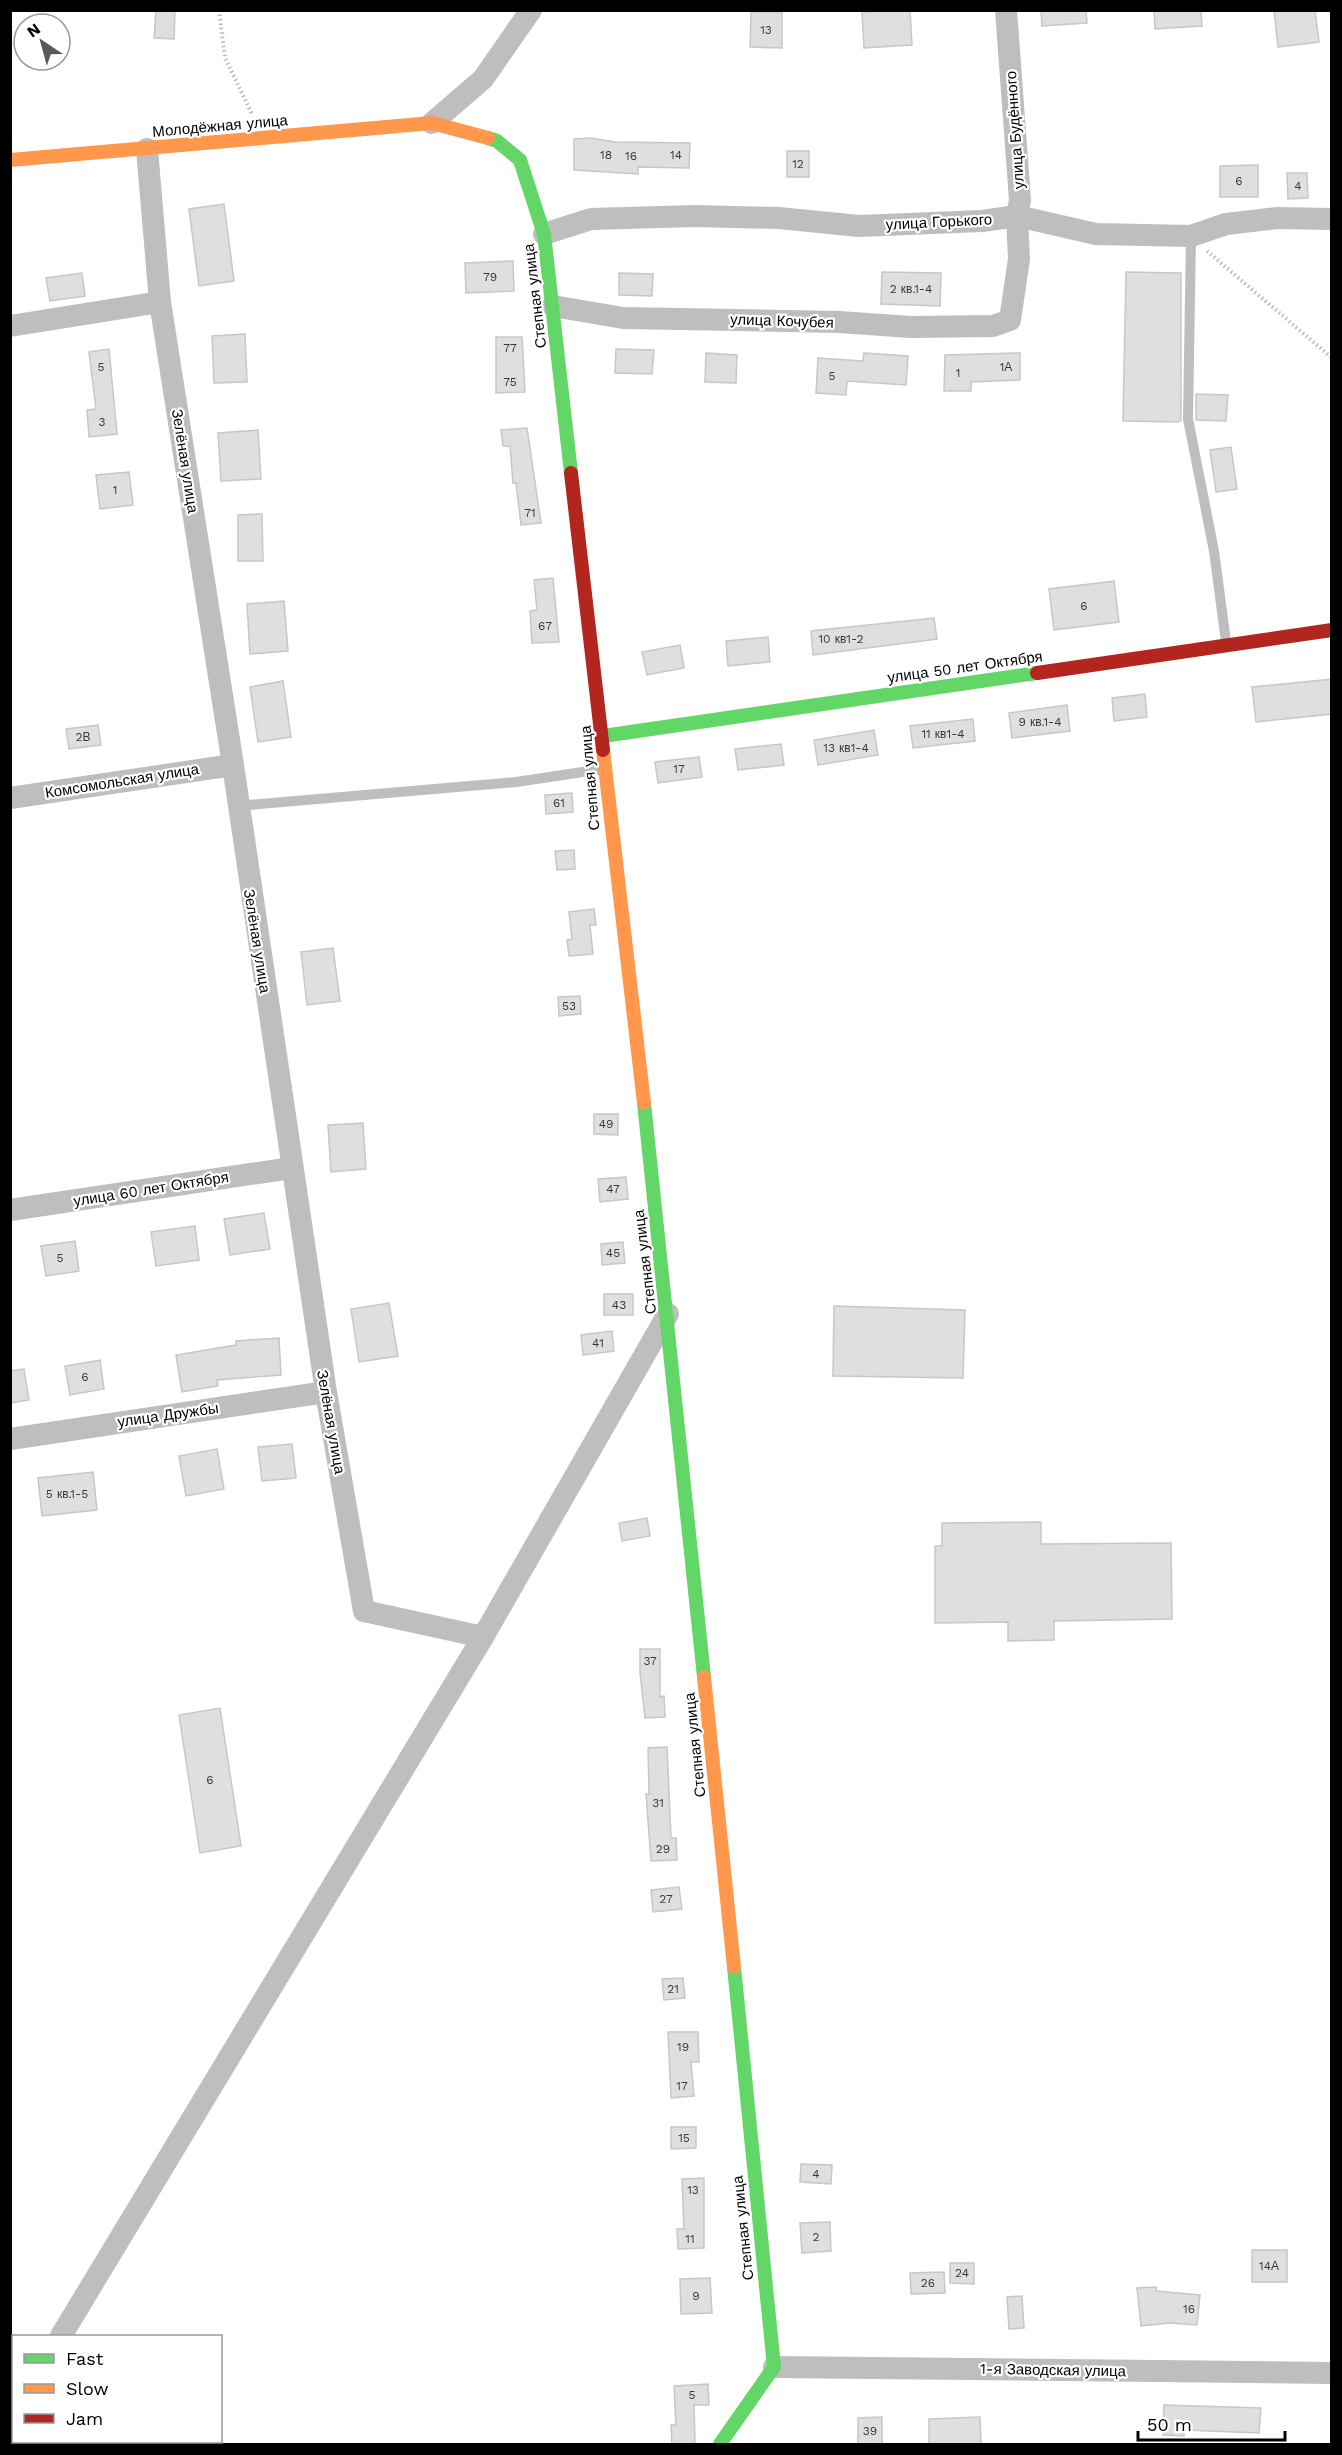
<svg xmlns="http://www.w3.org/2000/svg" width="1342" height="2455" viewBox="0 0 1342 2455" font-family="'Work Sans',sans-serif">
  <rect width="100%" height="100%" fill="#fff"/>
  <g fill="#dfdfdf" stroke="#c7c7c7" stroke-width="1.5">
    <polygon points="156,10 175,10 174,39 154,38"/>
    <polygon points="910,10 912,45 864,48 862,12"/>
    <polygon points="1041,10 1086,10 1087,23 1042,26"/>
    <polygon points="1154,10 1201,10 1202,26 1155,29"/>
    <polygon points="1274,10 1315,10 1319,42 1278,47"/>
    <polygon points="751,12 782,12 782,48 750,47"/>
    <polygon points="591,138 615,142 690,143 689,168 638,167 638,174 574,170 574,139"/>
    <rect x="787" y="151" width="22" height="26"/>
    <polygon points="1258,165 1258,197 1220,197 1220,166"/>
    <polygon points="1287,173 1307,173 1308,198 1288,199"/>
    <polygon points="224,204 234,281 199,286 189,209"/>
    <polygon points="513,261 514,291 466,293 465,263"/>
    <polygon points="882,272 941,273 940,306 881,304"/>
    <polygon points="1126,272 1181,273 1181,420 1178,422 1123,421"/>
    <polygon points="82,273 85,296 50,301 46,278"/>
    <polygon points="619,273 653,274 652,296 619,295"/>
    <polygon points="245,334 247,382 214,383 212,336"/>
    <polygon points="496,337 522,337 525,392 496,393"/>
    <polygon points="109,349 117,434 89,437 87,410 96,409 89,352"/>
    <polygon points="616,349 654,350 652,374 615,373"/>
    <polygon points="706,353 737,355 736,383 705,382"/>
    <polygon points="864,353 908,356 906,385 847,381 846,395 816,393 818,358 863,361"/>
    <polygon points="1020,353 1020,380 971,382 971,391 944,391 945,355"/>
    <polygon points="1196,394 1228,395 1226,421 1196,420"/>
    <polygon points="527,428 541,523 521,525 516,483 513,483 510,446 503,446 501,430"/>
    <polygon points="258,430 261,479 221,481 218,433"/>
    <polygon points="1231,447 1237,489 1216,492 1210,450"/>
    <polygon points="129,472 133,505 100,509 96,475"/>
    <polygon points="262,514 263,561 238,561 238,515"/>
    <polygon points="553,578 559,642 532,643 530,611 537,610 534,580"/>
    <polygon points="1114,581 1119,622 1054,630 1049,589"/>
    <polygon points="284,601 288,651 250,654 247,604"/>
    <polygon points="934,618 937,639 813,655 811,631"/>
    <polygon points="768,637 770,662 728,666 726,641"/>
    <polygon points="680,645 684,668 647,675 642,652"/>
    <polygon points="1332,679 1332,714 1256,722 1252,687"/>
    <polygon points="283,681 291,737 258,742 250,687"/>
    <polygon points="1145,694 1147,717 1114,721 1112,698"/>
    <polygon points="1067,705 1070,731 1012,738 1009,713"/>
    <polygon points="973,719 975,741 913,748 910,726"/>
    <polygon points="98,725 101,745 69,749 66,729"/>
    <polygon points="874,730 878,755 818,765 814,740"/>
    <polygon points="781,744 784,765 738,770 735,749"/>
    <polygon points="699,757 702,777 658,783 655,762"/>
    <polygon points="572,793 573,812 546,814 545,795"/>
    <polygon points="574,850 575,869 557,870 555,851"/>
    <polygon points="594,909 596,925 590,925 593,954 569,956 567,940 572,939 569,912"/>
    <polygon points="333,948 340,1001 307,1005 301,952"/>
    <polygon points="580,996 581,1014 559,1016 558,997"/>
    <polygon points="594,1114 618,1114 618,1135 594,1134"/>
    <polygon points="363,1123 366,1169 331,1172 328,1125"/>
    <polygon points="626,1177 628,1199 600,1202 598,1179"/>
    <polygon points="264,1213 270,1249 230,1255 224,1219"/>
    <polygon points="195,1226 199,1260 156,1266 151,1232"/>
    <polygon points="75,1241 79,1271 46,1276 41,1246"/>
    <polygon points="623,1242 625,1263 602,1265 601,1244"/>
    <rect x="604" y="1294" width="29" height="21"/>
    <polygon points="389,1303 398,1356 359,1362 351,1309"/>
    <polygon points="834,1306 965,1310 963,1378 833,1376"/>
    <polygon points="612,1331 614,1351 583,1355 581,1335"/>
    <polygon points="279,1338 281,1375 217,1380 218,1386 182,1392 176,1355 236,1345 236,1341"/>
    <polygon points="100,1360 104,1389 70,1395 65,1366"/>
    <polygon points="24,1369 29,1400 10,1403 10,1371"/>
    <polygon points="292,1444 296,1478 262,1481 258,1447"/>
    <polygon points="217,1449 224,1489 186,1496 179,1456"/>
    <polygon points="93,1472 97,1510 42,1516 38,1478"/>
    <polygon points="647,1518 650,1536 622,1541 619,1523"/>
    <polygon points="1041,1522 1041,1544 1171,1543 1172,1619 1054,1621 1054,1640 1008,1641 1008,1622 935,1623 935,1546 942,1546 942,1523"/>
    <polygon points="640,1649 660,1649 660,1697 664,1696 665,1717 645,1718 640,1673"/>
    <polygon points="220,1708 241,1846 200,1853 179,1715"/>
    <polygon points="667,1747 671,1838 676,1838 677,1860 651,1861 646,1794 649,1794 648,1748"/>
    <polygon points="679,1887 682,1909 653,1912 651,1890"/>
    <polygon points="683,1978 685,1998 664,2000 662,1979"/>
    <polygon points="668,2032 698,2032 699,2062 691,2062 694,2096 671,2098"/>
    <polygon points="671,2127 696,2127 696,2148 671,2149"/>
    <polygon points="801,2164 832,2165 831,2184 800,2182"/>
    <polygon points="704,2178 704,2248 678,2249 677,2229 684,2229 682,2179"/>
    <polygon points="830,2222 831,2251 802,2253 800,2223"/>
    <rect x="1252" y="2250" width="35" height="32"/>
    <polygon points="950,2263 974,2263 974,2284 950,2283"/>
    <polygon points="944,2272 945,2293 911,2294 910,2273"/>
    <polygon points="710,2278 712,2313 681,2314 680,2279"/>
    <polygon points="1156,2287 1156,2291 1200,2295 1197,2325 1170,2323 1141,2326 1137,2288"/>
    <polygon points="1022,2296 1024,2328 1009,2329 1007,2297"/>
    <polygon points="708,2384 709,2405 694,2405 695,2445 672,2445 671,2425 676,2425 674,2386"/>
    <polygon points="1164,2405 1261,2408 1259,2433 1184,2430 1184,2436 1163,2435"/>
    <polygon points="882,2417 882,2445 858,2445 858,2418"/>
    <polygon points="980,2417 981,2445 929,2445 929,2419"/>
  </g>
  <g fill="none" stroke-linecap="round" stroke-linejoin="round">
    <g stroke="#b9b9b9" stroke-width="4" stroke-dasharray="1.5 3" stroke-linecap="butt">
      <polyline points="219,10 225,58 252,114"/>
      <polyline points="1207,251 1332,358"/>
    </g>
    <g stroke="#bebebe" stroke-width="10">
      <polyline points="1191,236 1188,419 1214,551 1226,642"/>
      <polyline points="237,806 516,782 603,769"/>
    </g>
    <g stroke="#bebebe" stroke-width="22">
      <polyline points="432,123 483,79 531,10"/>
      <polyline points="147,149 160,302 233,765 326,1392 364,1611 483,1637"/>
      <polyline points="544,234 591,219 696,216 779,218 859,226 982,221 1017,216 1096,234 1191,236 1226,224 1277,218 1332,219"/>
      <polyline points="553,306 623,318 839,322 911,327 993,326 1010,320 1019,259 1017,216 1020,200 1006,10"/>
      <polyline points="10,326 160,302"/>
      <polyline points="10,798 233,765"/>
      <polyline points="10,1210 291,1168"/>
      <polyline points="10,1439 326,1392"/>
      <polyline points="61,2336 483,1637 668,1314"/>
      <polyline points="774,2367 1332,2373"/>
      <polyline points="10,2421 14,2416"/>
    </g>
    <g stroke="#63d668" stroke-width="14">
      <polyline points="488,138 497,141 520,160 544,234 571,473"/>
      <polyline points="603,736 1037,673"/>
      <polyline points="644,1103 704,1677"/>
      <polyline points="720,2444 774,2367 734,1967"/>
    </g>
    <g stroke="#ff974d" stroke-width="14">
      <polyline points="10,160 432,123 488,138"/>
      <polyline points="603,750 644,1103"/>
      <polyline points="704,1677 734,1967"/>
    </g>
    <g stroke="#b3261e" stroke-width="14">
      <polyline points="571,473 603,750"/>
      <polyline points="1037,673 1332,630"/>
    </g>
  </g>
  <g text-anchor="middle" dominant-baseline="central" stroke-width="4.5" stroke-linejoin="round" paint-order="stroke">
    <g font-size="12" fill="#383838">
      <text x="766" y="30">13</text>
      <text x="606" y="155">18</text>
      <text x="676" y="155">14</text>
      <text x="631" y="156">16</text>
      <text x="798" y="164">12</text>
      <text x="1239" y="181">6</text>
      <text x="1298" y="186">4</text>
      <text x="490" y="277">79</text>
      <text x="911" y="289">2 кв.1-4</text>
      <text x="510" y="348">77</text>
      <text x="101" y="367">5</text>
      <text x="1006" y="367">1А</text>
      <text x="958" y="373">1</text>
      <text x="832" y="376">5</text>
      <text x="510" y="382">75</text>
      <text x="102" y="422">3</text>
      <text x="115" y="490">1</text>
      <text x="530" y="513">71</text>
      <text x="1084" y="606">6</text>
      <text x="545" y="626">67</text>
      <text x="841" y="639">10 кв1-2</text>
      <text x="1040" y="722">9 кв.1-4</text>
      <text x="943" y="734">11 кв1-4</text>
      <text x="83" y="737">2В</text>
      <text x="846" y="748">13 кв1-4</text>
      <text x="679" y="769">17</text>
      <text x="559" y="803">61</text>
      <text x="569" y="1006">53</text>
      <text x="606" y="1124">49</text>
      <text x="613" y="1189">47</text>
      <text x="613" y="1253">45</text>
      <text x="60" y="1258">5</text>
      <text x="619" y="1305">43</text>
      <text x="598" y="1343">41</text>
      <text x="85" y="1377">6</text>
      <text x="67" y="1494">5 кв.1-5</text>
      <text x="650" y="1661">37</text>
      <text x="210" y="1780">6</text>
      <text x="658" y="1803">31</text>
      <text x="663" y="1849">29</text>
      <text x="666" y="1899">27</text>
      <text x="673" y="1989">21</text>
      <text x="683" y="2047">19</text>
      <text x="682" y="2086">17</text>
      <text x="684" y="2138">15</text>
      <text x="816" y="2174">4</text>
      <text x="693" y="2190">13</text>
      <text x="816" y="2237">2</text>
      <text x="690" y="2239">11</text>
      <text x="1269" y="2266">14А</text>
      <text x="962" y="2273">24</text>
      <text x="928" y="2283">26</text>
      <text x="696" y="2296">9</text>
      <text x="1189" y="2309">16</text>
      <text x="692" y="2395">5</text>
      <text x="870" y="2431">39</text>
    </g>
    <g font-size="15" fill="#000" stroke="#fff">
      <text transform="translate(220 126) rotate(-5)">Молодёжная улица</text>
      <text transform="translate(1015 130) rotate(-94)">улица Будённого</text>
      <text transform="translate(939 222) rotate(-3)">улица Горького</text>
      <text transform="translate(535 296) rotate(-97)">Степная улица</text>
      <text transform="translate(782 321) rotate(2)">улица Кочубея</text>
      <text transform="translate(185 461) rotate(81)">Зелёная улица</text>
      <text transform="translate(965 667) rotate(-8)">улица 50 лет Октября</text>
      <text transform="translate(590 778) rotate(-95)">Степная улица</text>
      <text transform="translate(122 781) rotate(-9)">Комсомольская улица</text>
      <text transform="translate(257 941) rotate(81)">Зелёная улица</text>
      <text transform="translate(151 1189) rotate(-9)">улица 60 лет Октября</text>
      <text transform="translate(645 1262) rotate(-97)">Степная улица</text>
      <text transform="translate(168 1415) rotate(-8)">улица Дружбы</text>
      <text transform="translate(331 1422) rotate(80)">Зелёная улица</text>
      <text transform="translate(695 1745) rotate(-96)">Степная улица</text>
      <text transform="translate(743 2228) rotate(-96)">Степная улица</text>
      <text transform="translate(1053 2370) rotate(1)">1-я Заводская улица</text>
    </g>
  </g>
  <rect width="1342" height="2455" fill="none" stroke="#000000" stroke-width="24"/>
  <rect x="12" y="2335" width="210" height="108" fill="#ffffff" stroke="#999999" stroke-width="1.5"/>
  <rect x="24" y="2354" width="30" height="9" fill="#63d668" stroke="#999999" stroke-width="1.5"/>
  <text x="66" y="2365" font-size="18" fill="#000000">Fast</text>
  <rect x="24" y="2384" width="30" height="9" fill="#ff974d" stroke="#999999" stroke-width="1.5"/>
  <text x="66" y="2395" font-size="18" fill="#000000">Slow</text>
  <rect x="24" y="2414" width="30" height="9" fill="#b3261e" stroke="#999999" stroke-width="1.5"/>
  <text x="66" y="2425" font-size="18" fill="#000000">Jam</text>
  <g transform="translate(42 42) rotate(324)"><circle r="28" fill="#ffffff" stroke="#999999" stroke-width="1.5"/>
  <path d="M0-4.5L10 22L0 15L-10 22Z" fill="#595959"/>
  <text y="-9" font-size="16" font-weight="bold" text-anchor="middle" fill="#000000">N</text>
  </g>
  <path d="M1138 2431v9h147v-9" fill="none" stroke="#000000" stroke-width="3"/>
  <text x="1147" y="2431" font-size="18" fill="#000000" stroke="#ffffff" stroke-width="4.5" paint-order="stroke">50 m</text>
</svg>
